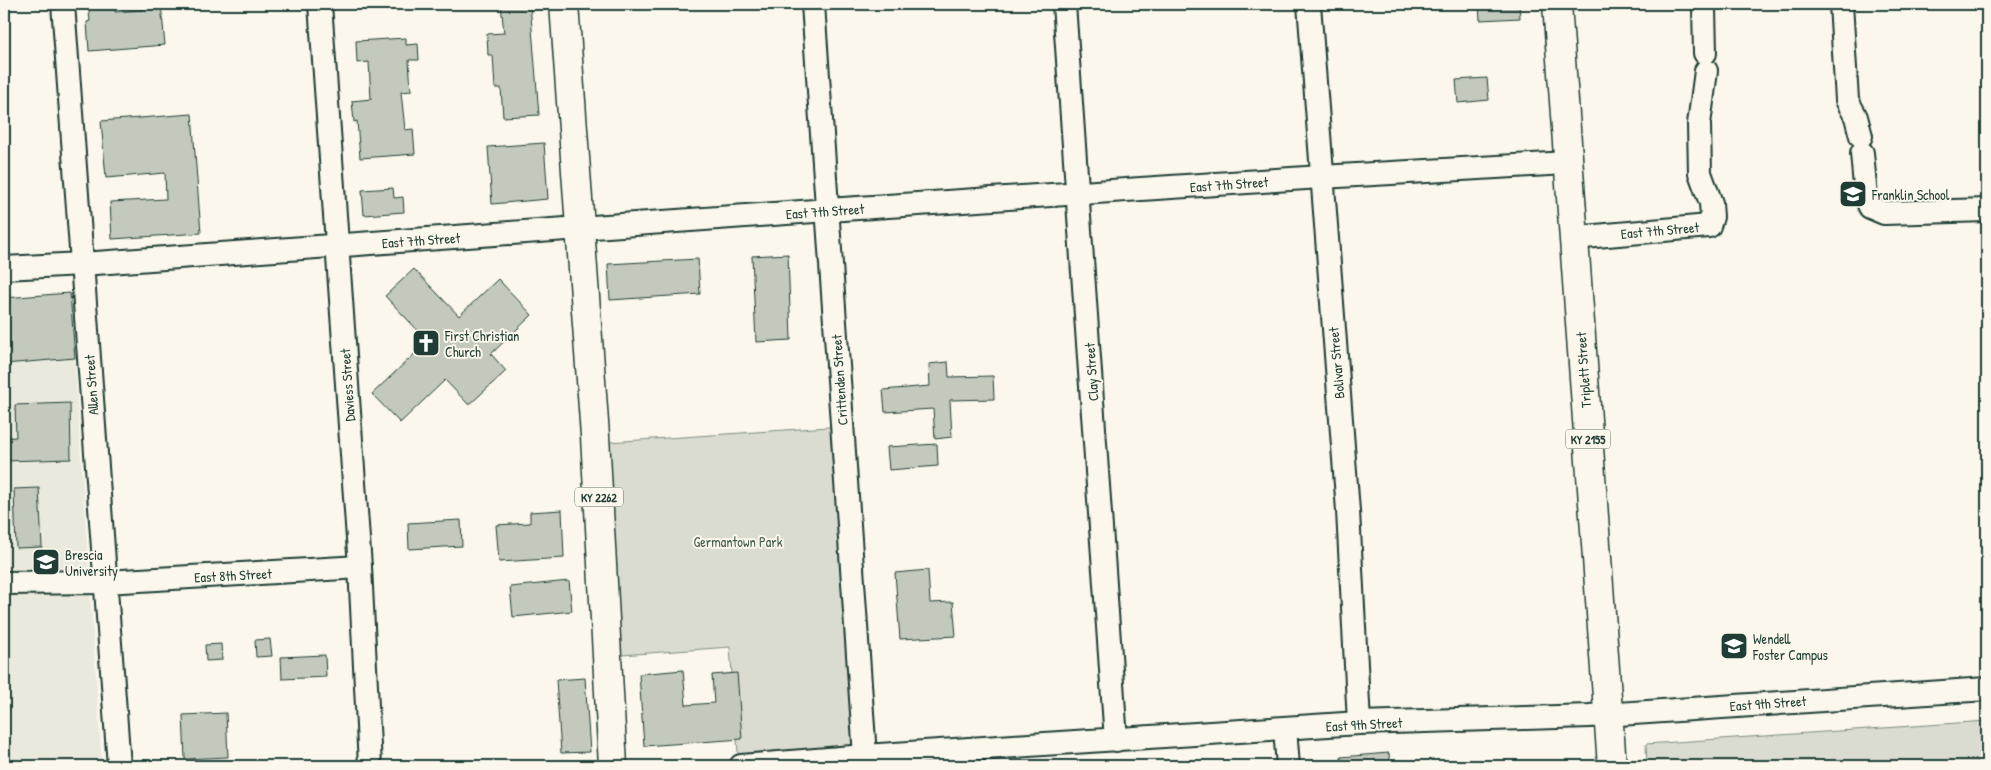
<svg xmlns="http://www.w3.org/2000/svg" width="1991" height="770" viewBox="0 0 1991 770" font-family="'Patrick Hand',sans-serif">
  <rect width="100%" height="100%" fill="#fbf7ec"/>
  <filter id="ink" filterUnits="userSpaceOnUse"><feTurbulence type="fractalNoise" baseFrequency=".02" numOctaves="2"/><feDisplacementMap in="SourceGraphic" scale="10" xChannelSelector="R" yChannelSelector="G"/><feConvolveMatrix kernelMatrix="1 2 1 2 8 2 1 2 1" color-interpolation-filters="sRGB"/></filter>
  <g filter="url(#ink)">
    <polygon fill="#eae9de" points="70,293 102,766 4,766 4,298"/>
    <g fill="#dbdcd1" stroke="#7d8c82">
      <polygon points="843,426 865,756 739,766 730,647 608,656 595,443"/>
      <polygon points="1987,721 1987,760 1978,766 1647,766 1646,744"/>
    </g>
    <g fill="#c4c9be" stroke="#1f3d34">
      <polygon points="88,4 115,4 115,12 142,10 141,4 161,4 165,45 89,51 87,22 90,21"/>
      <polygon points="501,4 530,4 539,115 503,117 501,88 495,88 493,55 488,55 487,34 504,33"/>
      <polygon points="1479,4 1519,4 1520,18 1480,20"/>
      <polygon points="406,38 406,45 418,44 419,60 409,60 411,91 401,92 405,130 413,129 415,154 360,158 357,121 354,122 352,101 371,99 369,62 357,63 356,41"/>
      <polygon points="1487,78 1489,100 1458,103 1456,80"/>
      <polygon points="192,114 201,233 112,239 110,202 166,199 165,173 106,178 101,121"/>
      <polygon points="544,143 548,199 492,204 488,147"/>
      <polygon points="393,188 394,198 403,197 404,212 364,215 362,190"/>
      <polygon points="788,254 791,340 756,342 752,256"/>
      <polygon points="698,259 700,294 610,300 608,264"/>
      <polygon points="414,269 459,316 498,279 532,315 491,354 506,371 469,405 445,380 400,423 372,394 428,341 385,296"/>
      <polygon points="70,293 75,358 4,364 4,298"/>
      <polygon points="948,362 949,377 993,376 994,399 950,400 952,437 935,439 933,409 885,412 883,390 930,386 929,364"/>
      <polygon points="70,403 71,459 4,461 4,438 16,437 15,405"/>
      <polygon points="937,444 938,466 889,470 887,447"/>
      <polygon points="39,488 42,547 16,548 14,489"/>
      <polygon points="562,510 564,558 499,562 496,525 530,523 530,512"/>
      <polygon points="461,520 462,546 409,549 408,523"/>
      <polygon points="928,570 930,603 953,602 956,636 900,639 895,573"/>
      <polygon points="569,581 572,611 513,617 510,587"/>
      <polygon points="270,639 272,656 256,657 255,640"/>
      <polygon points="221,644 222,660 206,661 205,645"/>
      <polygon points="325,655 326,677 282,679 281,657"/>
      <polygon points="683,670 686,705 714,703 712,675 737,673 742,739 644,746 639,674"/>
      <polygon points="585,678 590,752 561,753 556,680"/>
      <polygon points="226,713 228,757 185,759 183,715"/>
      <polygon points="1389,753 1390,766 1342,766 1341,757"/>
    </g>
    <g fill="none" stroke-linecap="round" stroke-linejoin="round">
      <defs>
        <g id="minor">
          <polyline points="63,4 119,766"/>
          <polyline points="320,4 360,567 370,766"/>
          <polyline points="813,4 865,756"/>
          <polyline points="1064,4 1116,740"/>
          <polyline points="1309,4 1348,511 1359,723"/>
          <polyline points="1841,4 1847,100 1856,117 1861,136"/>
          <polyline points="1704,8 1705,53"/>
          <polyline points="1862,153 1866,197 1870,207 1884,213 1987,210"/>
          <polyline points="1573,238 1709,226 1712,217 1711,203 1700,173 1699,124 1706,71"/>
          <polyline points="4,268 82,264 828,210 1321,177 1568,163"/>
          <polyline points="4,583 106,582 360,567"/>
          <polyline points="1285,729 1288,766"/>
          <polyline points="741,766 865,756 1359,723 1589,716 1987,689"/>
        </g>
        <g id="major">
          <polyline points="564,4 595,436 613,766"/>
          <polyline points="1557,4 1612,766"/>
        </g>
      </defs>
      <use href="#minor" stroke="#1f3d34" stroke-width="26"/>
      <use href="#major" stroke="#1f3d34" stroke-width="31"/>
      <use href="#minor" stroke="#fbf7ec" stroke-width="22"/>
      <use href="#major" stroke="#fbf7ec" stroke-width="28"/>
    </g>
  </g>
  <defs>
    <symbol id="school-square" viewBox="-11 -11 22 22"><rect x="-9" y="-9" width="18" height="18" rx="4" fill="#1f3d34" stroke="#fbf7ec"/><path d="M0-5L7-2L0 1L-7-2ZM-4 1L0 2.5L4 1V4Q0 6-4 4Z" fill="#fff"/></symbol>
    <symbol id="church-square" viewBox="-11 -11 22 22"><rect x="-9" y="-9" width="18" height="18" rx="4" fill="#1f3d34" stroke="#fbf7ec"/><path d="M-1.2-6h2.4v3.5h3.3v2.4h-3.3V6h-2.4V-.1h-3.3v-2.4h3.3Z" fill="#fff"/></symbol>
    <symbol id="university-square" viewBox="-11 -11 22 22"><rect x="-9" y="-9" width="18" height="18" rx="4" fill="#1f3d34" stroke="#fbf7ec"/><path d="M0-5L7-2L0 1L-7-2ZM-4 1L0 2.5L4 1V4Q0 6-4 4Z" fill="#fff"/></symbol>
  </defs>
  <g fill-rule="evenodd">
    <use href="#school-square" x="1837" y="178" width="32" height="32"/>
    <use href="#church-square" x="410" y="327" width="32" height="32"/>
    <use href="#university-square" x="30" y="546" width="32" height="32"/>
    <use href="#school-square" x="1718" y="630" width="32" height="32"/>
  </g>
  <g text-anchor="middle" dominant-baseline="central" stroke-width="4" stroke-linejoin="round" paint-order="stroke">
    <g fill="#fbf7ec" stroke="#61756b" stroke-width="1">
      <rect x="1565.5" y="429.5" width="45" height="19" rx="4"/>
      <rect x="575" y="487.5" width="48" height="19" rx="4"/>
    </g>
    <g font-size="12" font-weight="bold" fill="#1f3d34">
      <text x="1588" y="439">KY 2155</text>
      <text x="599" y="497">KY 2262</text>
    </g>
    <g font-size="14" fill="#1f3d34" stroke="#fbf7ec">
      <text transform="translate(1229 184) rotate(-4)">East 7th Street</text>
      <text transform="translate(825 211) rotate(-4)">East 7th Street</text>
      <text transform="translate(1660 230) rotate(-5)">East 7th Street</text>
      <text transform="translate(421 240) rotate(-4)">East 7th Street</text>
      <text transform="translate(1336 363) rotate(-95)">Bolivar Street</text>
      <text transform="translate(1583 370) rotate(-94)">Triplett Street</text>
      <text transform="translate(1091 372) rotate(-94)">Clay Street</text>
      <text transform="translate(839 380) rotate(-94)">Crittenden Street</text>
      <text transform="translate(91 385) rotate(-94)">Allen Street</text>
      <text transform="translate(347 385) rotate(-94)">Daviess Street</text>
      <text transform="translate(233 575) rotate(-3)">East 8th Street</text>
      <text transform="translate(1768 703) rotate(-4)">East 9th Street</text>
      <text transform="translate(1364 724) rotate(-3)">East 9th Street</text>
    </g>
    <g font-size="14" fill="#1f3d34" stroke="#fbf7ec" text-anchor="start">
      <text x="1872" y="194">Franklin School</text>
      <text x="445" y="335">First Christian<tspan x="445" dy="16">Church</tspan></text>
      <text x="65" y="554">Brescia<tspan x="65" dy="16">University</tspan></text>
      <text x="1753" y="638">Wendell<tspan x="1753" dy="16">Foster Campus</tspan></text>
    </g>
    <g font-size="14" fill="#455d53" stroke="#fbf7ec">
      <text x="738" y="541">Germantown Park</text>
    </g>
  </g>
  <rect width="1991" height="770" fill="none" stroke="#fbf7ec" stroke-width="20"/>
  <rect x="10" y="10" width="1971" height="750" fill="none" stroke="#1f3d34" stroke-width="2" filter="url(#ink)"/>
</svg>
